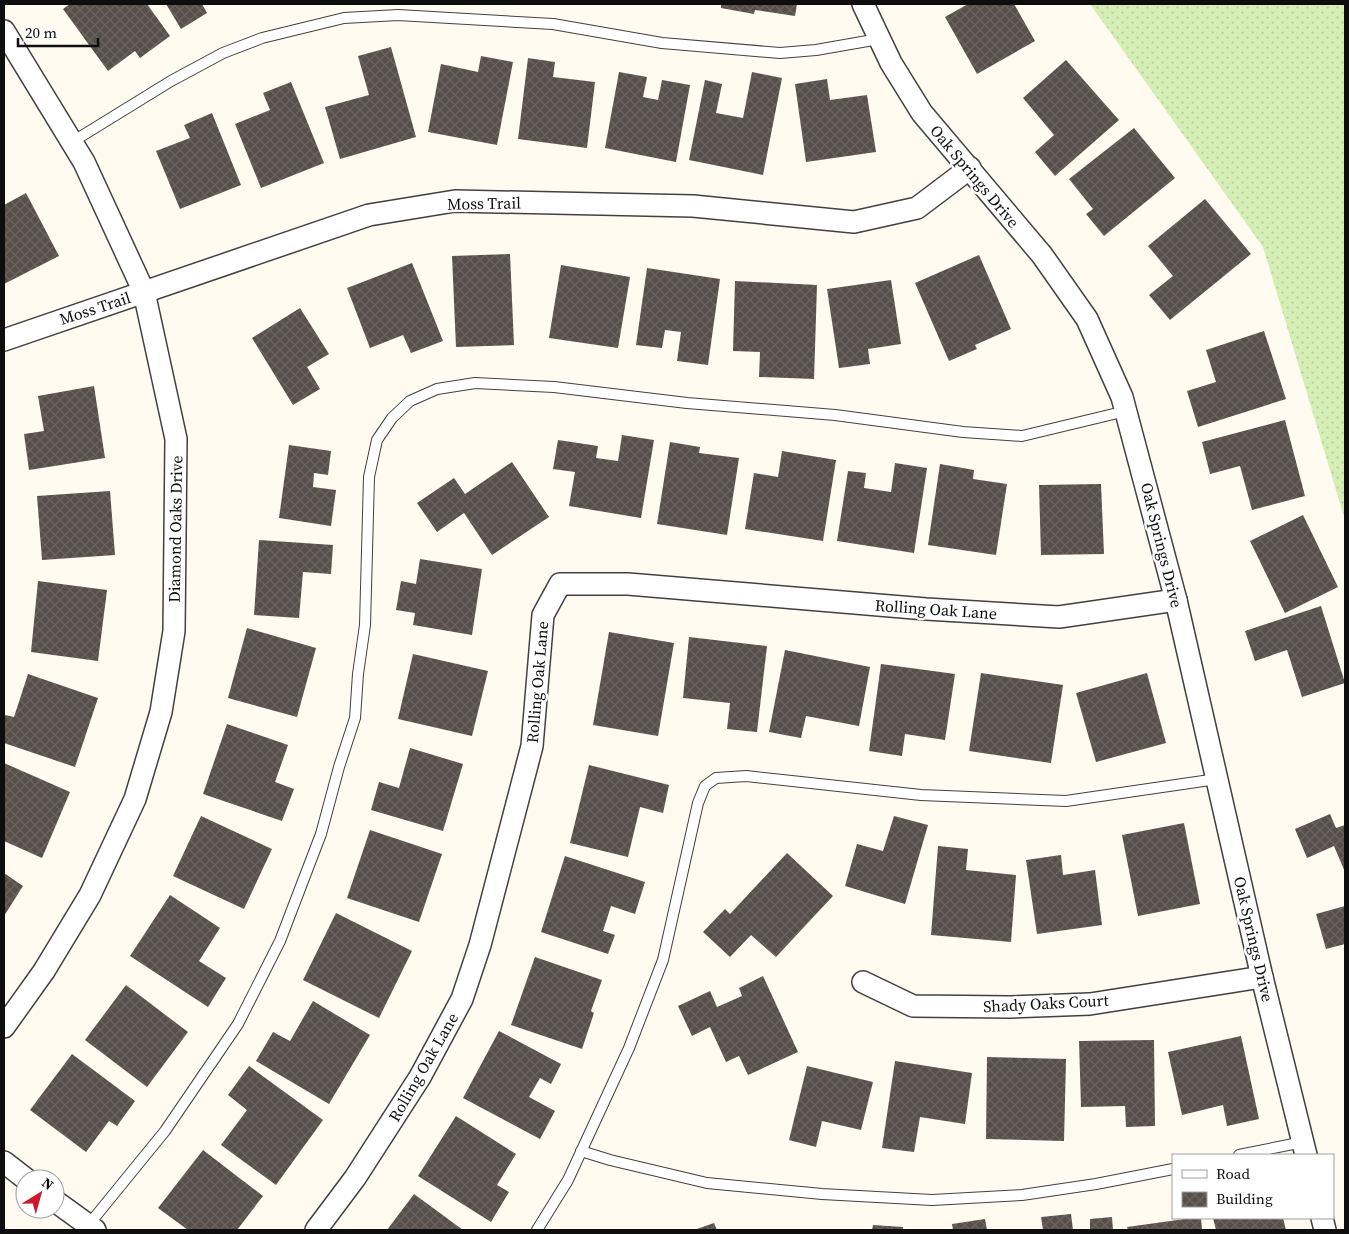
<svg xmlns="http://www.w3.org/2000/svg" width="1349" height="1234" viewBox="0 0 1349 1234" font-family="'Source Serif 4',serif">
  <defs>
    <pattern id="grass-dots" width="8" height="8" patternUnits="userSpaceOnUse" patternTransform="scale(1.25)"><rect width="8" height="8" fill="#d5eeb5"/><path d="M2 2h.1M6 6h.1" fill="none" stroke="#b6cb9a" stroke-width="1.8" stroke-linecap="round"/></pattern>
    <pattern id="building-cross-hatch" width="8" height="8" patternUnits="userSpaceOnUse" patternTransform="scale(1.25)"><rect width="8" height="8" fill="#584f4a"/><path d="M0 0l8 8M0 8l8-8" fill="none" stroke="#6b6460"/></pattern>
  </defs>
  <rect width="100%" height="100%" fill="#fffbf0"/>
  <polygon fill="url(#grass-dots)" points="1090,4 1345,4 1345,520 1263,247"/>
  <g fill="url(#building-cross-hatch)">
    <polygon points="70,4 147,4 170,36 140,58 135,51 108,71 63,9"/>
    <polygon points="166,4 202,4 207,13 181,29"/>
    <polygon points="721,4 797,4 795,16 755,10 754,14 721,8"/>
    <polygon points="968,4 1014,4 1035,41 977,74 945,17"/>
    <polygon points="391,47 416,137 340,159 325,107 369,95 358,56"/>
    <polygon points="481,56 513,62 497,145 428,132 441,64 478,72"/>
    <polygon points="528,58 555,62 553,77 595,82 587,148 518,139"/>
    <polygon points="1066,60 1119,120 1055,176 1035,152 1054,135 1023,98"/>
    <polygon points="619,72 647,77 643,97 658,100 662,80 690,85 676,162 605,148"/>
    <polygon points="752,72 782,78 763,175 689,160 705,80 722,84 716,113 743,118"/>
    <polygon points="827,79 830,100 867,95 876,152 806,162 795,84"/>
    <polygon points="291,82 324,163 261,188 235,124 270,110 263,93"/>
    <polygon points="212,113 241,185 180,209 156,151 190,138 184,125"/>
    <polygon points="1134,128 1175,178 1104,236 1086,214 1093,209 1069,179"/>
    <polygon points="26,193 59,256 4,284 4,205"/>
    <polygon points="1205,199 1251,254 1170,320 1149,295 1173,276 1148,246"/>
    <polygon points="510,254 514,345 456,347 452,256"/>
    <polygon points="979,255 1011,329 975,345 977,349 949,361 915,283"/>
    <polygon points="412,263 443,341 411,353 403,335 370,348 347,288"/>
    <polygon points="561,265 630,277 618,348 549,338"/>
    <polygon points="647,268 720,279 708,365 677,361 681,332 665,330 662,348 636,345"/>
    <polygon points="891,280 901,344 868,349 870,364 839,368 827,289"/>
    <polygon points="735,281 817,285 814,379 759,377 760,352 733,351"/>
    <polygon points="300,308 329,354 307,367 320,389 293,405 252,338"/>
    <polygon points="1264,331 1286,399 1198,427 1187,391 1216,382 1206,350"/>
    <polygon points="94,386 105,458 29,470 24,434 44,431 38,396"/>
    <polygon points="1285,420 1305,496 1252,510 1240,466 1210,474 1202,442"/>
    <polygon points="622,435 654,440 641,518 569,506 575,472 553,469 558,440 598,446 596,458 618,461"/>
    <polygon points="670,442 700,447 699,453 739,458 727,535 657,524"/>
    <polygon points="289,445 331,451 328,475 314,473 313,487 336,490 331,526 279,518"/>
    <polygon points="782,451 836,460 823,541 745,529 754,473 778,477"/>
    <polygon points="512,462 549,517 492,555 464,513 437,532 417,503 454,478 465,494"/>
    <polygon points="895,463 927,468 914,553 837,541 848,471 866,473 864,488 891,492"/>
    <polygon points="940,464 974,470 973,479 1007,484 996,555 928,545"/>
    <polygon points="1101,484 1104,554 1041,555 1039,485"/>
    <polygon points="110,491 115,555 42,560 37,496"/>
    <polygon points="1303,515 1338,587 1285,613 1250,541"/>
    <polygon points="259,540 333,545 331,574 303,572 299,618 254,615"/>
    <polygon points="420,559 482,569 472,635 413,625 415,613 396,610 401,581 416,584"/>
    <polygon points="38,581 107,590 98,661 31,652"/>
    <polygon points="1321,606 1345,683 1302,697 1287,650 1255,661 1245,631"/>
    <polygon points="247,628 316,648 297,717 228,698"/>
    <polygon points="609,632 674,643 658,736 593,725"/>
    <polygon points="689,637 767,646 757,732 727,729 730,703 683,698"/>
    <polygon points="785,650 870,667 859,726 806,716 801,738 769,732"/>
    <polygon points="413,654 488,671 472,736 398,719"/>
    <polygon points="881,664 955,674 945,740 905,734 902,756 869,751"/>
    <polygon points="981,673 1063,685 1051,763 969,751"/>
    <polygon points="1147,673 1166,743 1096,762 1076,693"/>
    <polygon points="28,674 98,698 75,767 4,743 5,715 14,717"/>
    <polygon points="227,724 288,745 275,782 294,789 282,821 203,794"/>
    <polygon points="410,748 463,764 443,831 371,810 379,782 399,788"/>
    <polygon points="4,763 70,792 42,858 4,841"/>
    <polygon points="589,765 669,785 663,813 640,807 628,857 570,843"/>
    <polygon points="1330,814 1336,828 1345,825 1345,872 1334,846 1307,858 1295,829"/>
    <polygon points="201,816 272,849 244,909 173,876"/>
    <polygon points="894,816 928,825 905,904 845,886 857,844 883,851"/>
    <polygon points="1184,823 1200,904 1138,916 1122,835"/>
    <polygon points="370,830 442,854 419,922 347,898"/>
    <polygon points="938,846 968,849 966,870 1016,875 1011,942 931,935"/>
    <polygon points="787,853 833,896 776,957 751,935 730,957 703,932 725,909 730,914"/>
    <polygon points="1061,855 1063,875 1095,870 1102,925 1037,934 1026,860"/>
    <polygon points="565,856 645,882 635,914 611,906 603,931 615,935 608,954 541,932"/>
    <polygon points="4,873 23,886 4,916"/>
    <polygon points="170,895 220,928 199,961 226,978 208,1007 130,956"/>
    <polygon points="1345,906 1345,944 1326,949 1316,914"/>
    <polygon points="336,913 412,951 379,1018 303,980"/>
    <polygon points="535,957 602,980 591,1011 594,1013 582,1049 511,1025"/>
    <polygon points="763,976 798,1052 748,1075 739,1056 726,1062 710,1027 692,1036 678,1006 710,991 717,1007 742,996 739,988"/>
    <polygon points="126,985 188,1032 147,1087 85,1040"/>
    <polygon points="313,1001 370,1035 329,1104 256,1061 273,1032 290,1041"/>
    <polygon points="499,1031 561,1064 551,1084 540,1078 529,1097 555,1111 540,1139 463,1098"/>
    <polygon points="1241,1036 1259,1119 1227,1126 1223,1105 1182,1115 1168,1052"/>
    <polygon points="1154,1040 1155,1126 1126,1127 1125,1106 1081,1107 1079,1041"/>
    <polygon points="72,1054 135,1101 117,1126 109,1121 86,1152 30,1110"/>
    <polygon points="987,1057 1066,1059 1064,1141 986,1139"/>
    <polygon points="895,1061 972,1073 965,1124 920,1117 914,1152 882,1148"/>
    <polygon points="249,1066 323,1120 276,1185 221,1145 247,1110 228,1095"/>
    <polygon points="807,1066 873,1082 861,1130 822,1121 816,1147 789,1140"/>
    <polygon points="456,1116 516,1154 497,1185 509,1192 491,1222 418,1176"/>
    <polygon points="203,1150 263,1196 237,1230 188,1230 158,1208"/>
    <polygon points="414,1194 463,1230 387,1230"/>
    <polygon points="1071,1214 1073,1230 1043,1230 1041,1217"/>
    <polygon points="1112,1217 1113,1230 1090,1230 1090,1219"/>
    <polygon points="1192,1218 1201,1218 1202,1230 1128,1230 1127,1227"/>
    <polygon points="1213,1218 1283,1218 1286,1230 1216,1230"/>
    <polygon points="985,1219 987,1230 953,1230 952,1224"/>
    <polygon points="714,1223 717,1230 694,1230"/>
    <polygon points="873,1225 903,1227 903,1230 872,1230"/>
  </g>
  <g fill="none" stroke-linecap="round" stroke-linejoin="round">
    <defs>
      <g id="lane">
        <polyline points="72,142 171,81 223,53 262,38 344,18 398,15 553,24 662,43 780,53 816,50 879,39"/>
        <polyline points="581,1151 610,1160 707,1183 822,1194 932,1200 1022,1195 1096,1184 1173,1169"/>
        <polyline points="1239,1155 1303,1142"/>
        <polyline points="86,1228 165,1131 238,1024 280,941 321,834 339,767 355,718 358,674 365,625 369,477 377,440 392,418 410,401 437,389 475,383 554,387 687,403 835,415 963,432 1022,436 1126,411"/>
        <polyline points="537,1230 568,1180 629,1048 663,960 698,803 705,786 716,778 746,776 921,795 1066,801 1217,779"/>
      </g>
      <g id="street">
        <polyline points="863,4 891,63 922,113 1042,255 1087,319 1122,397 1176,600 1262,977 1306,1155"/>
        <polyline points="4,31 84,162 144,292 176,439 174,631 161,712 135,799 90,895 44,971 4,1027"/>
        <polyline points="4,340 369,215 455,201 693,206 854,222 917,208 970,168"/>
        <polyline points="863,982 913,1006 1010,1007 1090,1004 1262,977"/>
        <polyline points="4,1162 26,1179"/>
        <polyline points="55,1201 95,1230"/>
        <polyline points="1322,1218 1325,1230"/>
        <polyline points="316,1230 355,1178 420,1077 462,999 480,945 532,746 543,615 560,584 628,584 926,609 1059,617 1176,600"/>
      </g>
    </defs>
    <use href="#lane" stroke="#414141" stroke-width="12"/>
    <use href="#street" stroke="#414141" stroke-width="24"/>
    <use href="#lane" stroke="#fff" stroke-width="10"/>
    <use href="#street" stroke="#fff" stroke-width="21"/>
  </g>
  <g text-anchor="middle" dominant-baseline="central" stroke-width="5" stroke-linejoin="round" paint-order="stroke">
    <g font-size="16" fill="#0e0e0e" stroke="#fff">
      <text transform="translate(975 176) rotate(50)">Oak Springs Drive</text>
      <text transform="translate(484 203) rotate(-1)">Moss Trail</text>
      <text transform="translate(95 308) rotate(-18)">Moss Trail</text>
      <text transform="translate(175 529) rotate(-89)">Diamond Oaks Drive</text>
      <text transform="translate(1162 545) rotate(76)">Oak Springs Drive</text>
      <text transform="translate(936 609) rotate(4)">Rolling Oak Lane</text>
      <text transform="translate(537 682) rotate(-85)">Rolling Oak Lane</text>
      <text transform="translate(1254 939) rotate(77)">Oak Springs Drive</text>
      <text transform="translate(1046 1003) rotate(-3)">Shady Oaks Court</text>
      <text transform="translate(423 1067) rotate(-60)">Rolling Oak Lane</text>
    </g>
  </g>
  <rect width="1349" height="1234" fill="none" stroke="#0e0e0e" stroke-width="10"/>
  <rect x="1172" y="1154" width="162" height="65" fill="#ffffff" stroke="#9f9f9f"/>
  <rect x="1182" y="1170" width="25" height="8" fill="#ffffff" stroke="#9f9f9f"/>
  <text x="1216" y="1179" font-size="15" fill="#0e0e0e">Road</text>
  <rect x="1182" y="1192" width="25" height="15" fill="url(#building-cross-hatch)" stroke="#9f9f9f"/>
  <text x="1216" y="1204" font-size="15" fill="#0e0e0e">Building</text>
  <g transform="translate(40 1194) rotate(37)"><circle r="24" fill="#ffffff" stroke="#9f9f9f"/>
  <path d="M0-4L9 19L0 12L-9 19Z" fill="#cb1a2a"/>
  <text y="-8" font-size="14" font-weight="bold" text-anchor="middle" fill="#0e0e0e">N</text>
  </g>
  <path d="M18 38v8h80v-8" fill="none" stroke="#0e0e0e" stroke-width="2.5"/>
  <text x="25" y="38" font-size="15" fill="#0e0e0e" stroke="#ffffff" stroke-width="4" paint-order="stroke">20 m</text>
</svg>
